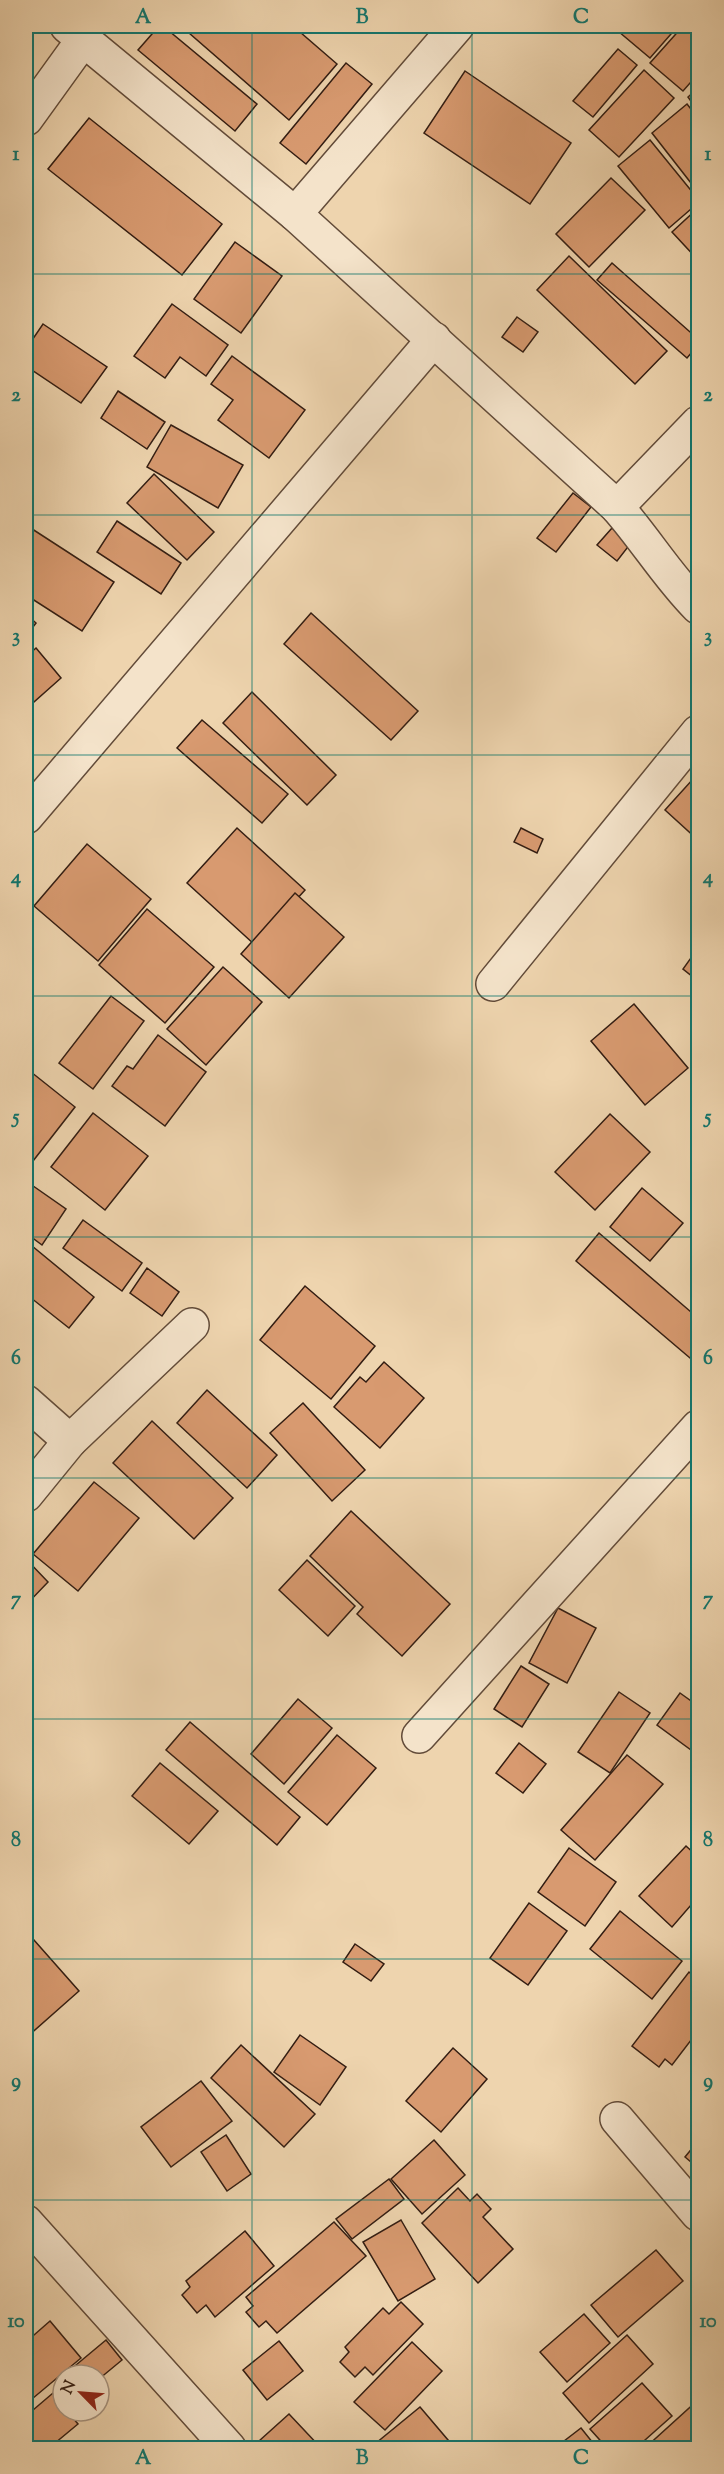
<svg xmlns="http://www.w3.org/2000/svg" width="724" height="2474" font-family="'Sorts Mill Goudy',serif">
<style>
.building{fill:#d89a70;stroke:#331d12;stroke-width:1.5}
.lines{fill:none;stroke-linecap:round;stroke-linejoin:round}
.street-casing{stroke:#624b39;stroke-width:36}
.street{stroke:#f4e3ca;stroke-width:33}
.grid{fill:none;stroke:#0f766e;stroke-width:1.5;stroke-opacity:0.55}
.neatline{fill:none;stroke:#0f766e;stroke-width:2}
.grid-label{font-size:20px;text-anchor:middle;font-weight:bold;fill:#0f766e}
</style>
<rect width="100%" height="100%" fill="#eed4ae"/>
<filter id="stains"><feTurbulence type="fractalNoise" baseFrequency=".00333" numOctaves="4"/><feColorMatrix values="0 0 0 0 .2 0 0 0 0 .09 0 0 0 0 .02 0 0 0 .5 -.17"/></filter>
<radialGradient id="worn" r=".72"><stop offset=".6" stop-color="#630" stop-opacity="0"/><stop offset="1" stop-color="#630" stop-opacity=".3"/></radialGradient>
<g class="building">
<polygon points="159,26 163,26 257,104 235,131 138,50"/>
<polygon points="181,26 293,26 337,64 289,120"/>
<polygon points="612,26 678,26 650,58"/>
<polygon points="683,26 698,26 698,74 683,91 650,63"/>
<polygon points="618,49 637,65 593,117 573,101"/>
<polygon points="346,63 372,84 306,164 280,143"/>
<polygon points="644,70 674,98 619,157 589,130"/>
<polygon points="465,71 571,143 530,204 424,133"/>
<polygon points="698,88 698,111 688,97"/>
<polygon points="687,104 698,118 698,192 652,133"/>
<polygon points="89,118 222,224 182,275 48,169"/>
<polygon points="650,140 698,199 698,203 669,228 618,166"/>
<polygon points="611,178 645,210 589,267 556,234"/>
<polygon points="698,208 698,260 672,232"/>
<polygon points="235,242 282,276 241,333 194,299"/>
<polygon points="569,256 667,351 635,384 537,290"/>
<polygon points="612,263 698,339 698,345 687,358 597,280"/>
<polygon points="172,304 228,345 206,376 180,357 165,378 134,356"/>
<polygon points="517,317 538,332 523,352 502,337"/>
<polygon points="43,324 107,367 81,403 26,366 26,349"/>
<polygon points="232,356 305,410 269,458 218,420 233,400 211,384"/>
<polygon points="118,391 165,422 147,449 101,418"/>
<polygon points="171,425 243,465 218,508 147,467"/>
<polygon points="154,474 214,532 187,560 127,503"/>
<polygon points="573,493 591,507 556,552 537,538"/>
<polygon points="117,521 181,563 161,594 97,552"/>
<polygon points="26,525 114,582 82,631 26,595"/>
<polygon points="612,528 631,543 617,561 597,545"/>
<polygon points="311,613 418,711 391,740 284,644"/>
<polygon points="26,614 36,623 26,636"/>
<polygon points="36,648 61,678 26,709 26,657"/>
<polygon points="252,692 336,775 307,805 223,723"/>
<polygon points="202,720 288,794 262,823 177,748"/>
<polygon points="693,779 698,784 698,840 665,810"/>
<polygon points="237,828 305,890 255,945 187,883"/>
<polygon points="521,828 543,839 537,853 514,842"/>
<polygon points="87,844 151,899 98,961 34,906"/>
<polygon points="295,893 344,937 289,998 241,954"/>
<polygon points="147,909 214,967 165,1023 99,965"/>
<polygon points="698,948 698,981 683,969"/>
<polygon points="223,967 262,1002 206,1065 167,1029"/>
<polygon points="111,996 144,1021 93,1089 59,1063"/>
<polygon points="634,1004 688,1068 645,1105 591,1041"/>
<polygon points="158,1035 206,1072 165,1126 112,1086 127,1066 133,1069"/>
<polygon points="26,1068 75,1107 26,1170"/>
<polygon points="93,1113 148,1156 105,1210 51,1167"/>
<polygon points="610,1114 650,1152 595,1210 555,1172"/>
<polygon points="26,1181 66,1209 42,1245 26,1233"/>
<polygon points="642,1188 683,1223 650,1261 610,1227"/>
<polygon points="83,1220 142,1263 122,1291 63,1248"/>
<polygon points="599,1233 698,1318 698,1348 690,1358 576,1261"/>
<polygon points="26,1241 94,1297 69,1328 26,1294"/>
<polygon points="147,1268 179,1292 162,1316 130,1293"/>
<polygon points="305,1286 375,1346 331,1399 260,1340"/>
<polygon points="384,1362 424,1398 380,1448 334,1407 360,1377 366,1382"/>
<polygon points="207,1390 277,1455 247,1488 177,1423"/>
<polygon points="303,1403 365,1470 332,1501 270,1433"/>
<polygon points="152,1421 233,1498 194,1539 113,1463"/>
<polygon points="94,1482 139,1518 78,1591 33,1554"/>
<polygon points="351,1511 450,1604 402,1656 357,1614 363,1607 310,1556"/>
<polygon points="26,1559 48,1582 26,1605"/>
<polygon points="307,1560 355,1606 328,1636 279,1590"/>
<polygon points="558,1608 596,1628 567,1683 529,1663"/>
<polygon points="521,1666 549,1684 522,1727 494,1709"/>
<polygon points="619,1692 650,1713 610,1773 578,1752"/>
<polygon points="680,1693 698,1706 698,1740 691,1750 657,1725"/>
<polygon points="298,1699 332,1728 284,1784 251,1754"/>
<polygon points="190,1722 300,1817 277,1845 166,1750"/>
<polygon points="337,1735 376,1768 327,1825 288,1792"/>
<polygon points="519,1743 546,1764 523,1793 496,1773"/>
<polygon points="627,1755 663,1784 595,1860 561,1830"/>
<polygon points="160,1763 218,1811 189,1844 132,1796"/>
<polygon points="686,1846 698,1857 698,1897 672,1927 639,1896"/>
<polygon points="569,1848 616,1882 585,1926 538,1892"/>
<polygon points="529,1903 567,1931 528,1985 490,1958"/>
<polygon points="620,1911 682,1961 652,1999 590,1949"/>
<polygon points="26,1931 79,1991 27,2037 26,2035"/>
<polygon points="355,1944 384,1964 371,1981 343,1962"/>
<polygon points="689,1972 698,1980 698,2031 672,2065 665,2059 659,2067 632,2046"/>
<polygon points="300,2035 346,2067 320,2105 274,2072"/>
<polygon points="241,2045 315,2114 284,2147 211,2078"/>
<polygon points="453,2048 487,2079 441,2132 406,2101"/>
<polygon points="201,2081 232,2121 171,2167 141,2127"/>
<polygon points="226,2135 251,2174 227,2191 201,2152"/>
<polygon points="434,2140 465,2175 422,2214 391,2179"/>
<polygon points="698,2141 698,2168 685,2157"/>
<polygon points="389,2179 404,2199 352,2239 336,2219"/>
<polygon points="458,2188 470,2201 477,2194 491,2209 483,2217 513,2249 478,2283 422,2223"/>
<polygon points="401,2220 435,2279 398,2301 363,2242"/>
<polygon points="334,2222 366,2256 277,2333 266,2321 259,2327 246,2312 253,2306 246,2297"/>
<polygon points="245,2231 274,2266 215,2317 206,2305 197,2313 182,2295 190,2287 186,2281"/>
<polygon points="656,2250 683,2281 618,2337 591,2305"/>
<polygon points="401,2302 423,2324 373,2375 365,2367 355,2377 340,2362 349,2352 345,2347 383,2308 389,2314"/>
<polygon points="584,2314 610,2343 567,2382 540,2352"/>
<polygon points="50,2321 81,2358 26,2404 26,2342"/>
<polygon points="627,2335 653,2364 589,2423 563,2393"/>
<polygon points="106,2340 122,2360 99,2379 99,2375 74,2375 70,2370"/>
<polygon points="279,2341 303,2371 267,2400 243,2370"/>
<polygon points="412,2342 442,2371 385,2430 354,2402"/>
<polygon points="642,2383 672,2416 636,2448 607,2448 590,2429"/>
<polygon points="53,2393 63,2406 63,2411 67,2411 78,2424 49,2448 26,2448 26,2416"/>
<polygon points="698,2400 698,2448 645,2448"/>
<polygon points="420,2407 448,2440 438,2448 370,2448"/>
<polygon points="289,2414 321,2448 266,2448 259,2441"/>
<polygon points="581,2428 597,2448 555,2448"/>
</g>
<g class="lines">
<g class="street-casing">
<g id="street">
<path d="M67 26 295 214 617 507C646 540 668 577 698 607"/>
<polyline points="26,119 83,40"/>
<polyline points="295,214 457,26"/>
<polyline points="617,507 698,423"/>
<polyline points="26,817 434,339"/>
<polyline points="493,984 698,732"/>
<polyline points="26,1402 70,1441"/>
<polyline points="26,1495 70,1441 192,1325"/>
<polyline points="419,1736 698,1427"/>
<polyline points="617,2119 698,2214"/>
<polyline points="26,2222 229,2448"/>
</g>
</g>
<use href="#street" class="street"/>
</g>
<path class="grid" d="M252 26V2448M472 26V2448M26 274H698M26 515H698M26 755H698M26 996H698M26 1237H698M26 1478H698M26 1719H698M26 1959H698M26 2200H698"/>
<rect width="724" height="2474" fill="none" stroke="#eed4ae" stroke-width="66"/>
<g transform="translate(81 2393) rotate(295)"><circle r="28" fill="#f4e3ca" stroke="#a79480" stroke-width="1.5"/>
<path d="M0-4.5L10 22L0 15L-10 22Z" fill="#8f2418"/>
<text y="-9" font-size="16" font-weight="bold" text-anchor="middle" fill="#331d12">N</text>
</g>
<rect x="33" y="33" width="658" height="2408" class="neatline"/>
<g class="grid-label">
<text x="143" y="23">A</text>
<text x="362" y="23">B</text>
<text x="581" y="23">C</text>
<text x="16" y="160">1</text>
<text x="708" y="160">1</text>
<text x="16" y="401">2</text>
<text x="708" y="401">2</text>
<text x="16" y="642">3</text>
<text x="708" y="642">3</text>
<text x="16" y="883">4</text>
<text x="708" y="883">4</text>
<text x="16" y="1123">5</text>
<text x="708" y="1123">5</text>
<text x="16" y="1364">6</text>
<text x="708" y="1364">6</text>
<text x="16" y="1605">7</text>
<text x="708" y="1605">7</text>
<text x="16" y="1846">8</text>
<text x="708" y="1846">8</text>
<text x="16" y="2087">9</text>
<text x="708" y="2087">9</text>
<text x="16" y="2327">10</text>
<text x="708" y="2327">10</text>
<text x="143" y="2464">A</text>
<text x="362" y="2464">B</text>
<text x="581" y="2464">C</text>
</g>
<rect width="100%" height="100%" filter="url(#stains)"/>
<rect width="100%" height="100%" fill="url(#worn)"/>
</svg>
